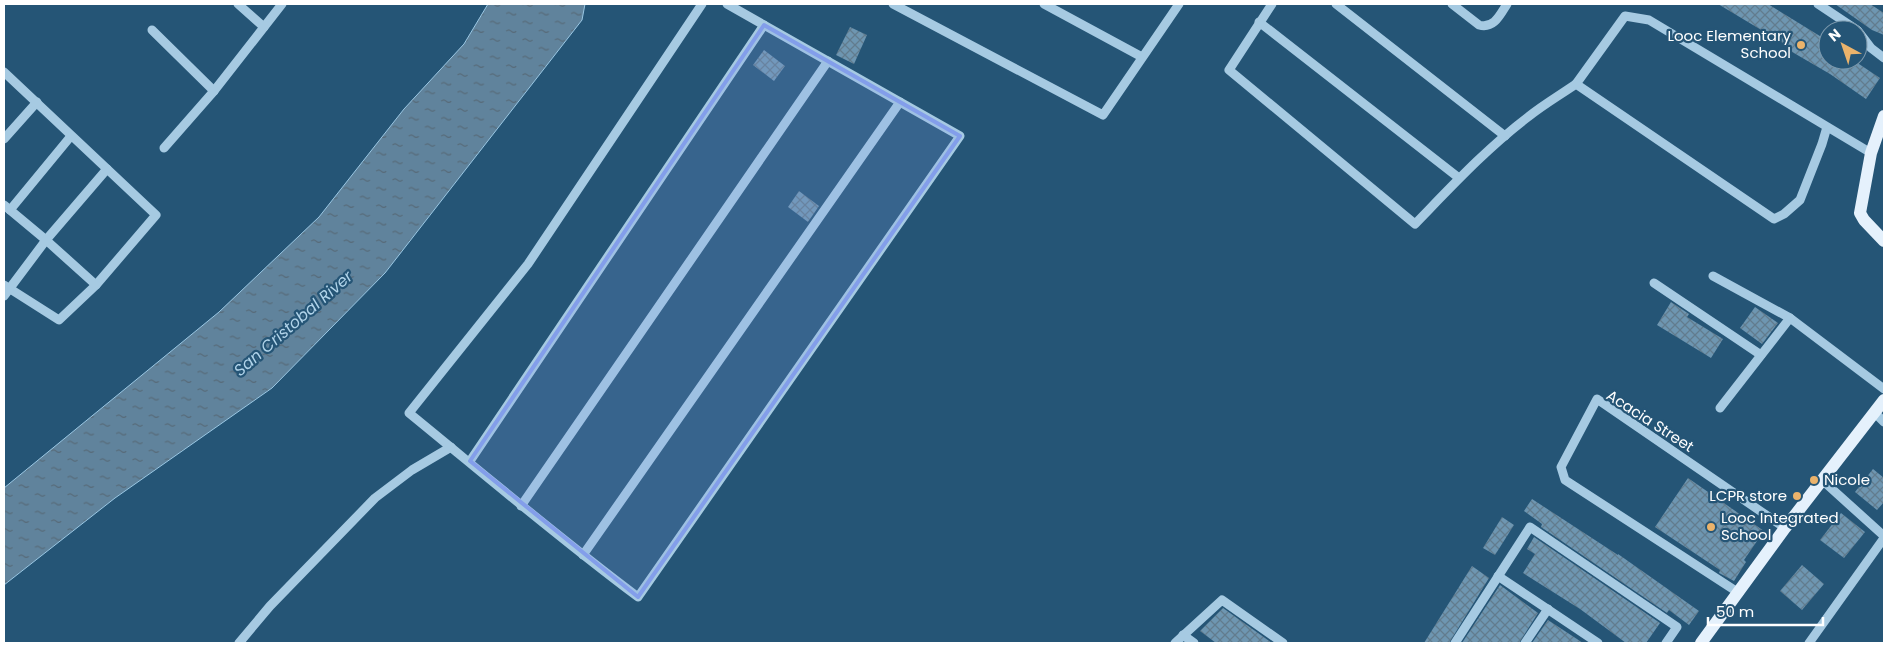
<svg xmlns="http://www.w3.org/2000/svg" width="1888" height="647" font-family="Poppins,sans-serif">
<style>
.water{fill:url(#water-ripples);stroke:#9ac7e3}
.building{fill:url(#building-cross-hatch)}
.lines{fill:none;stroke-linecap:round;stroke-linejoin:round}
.minor{stroke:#a6cae2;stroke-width:9}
.major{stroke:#e5f1fc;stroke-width:12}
.marked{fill:#839eea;fill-opacity:0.2;stroke:#839eea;stroke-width:4;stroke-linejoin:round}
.poi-dot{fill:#ebb36b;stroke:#255576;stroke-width:2}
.labels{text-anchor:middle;stroke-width:4.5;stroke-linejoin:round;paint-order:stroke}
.poi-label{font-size:15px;fill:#fff;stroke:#255576;text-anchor:end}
.street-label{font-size:15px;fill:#fff;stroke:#255576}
.water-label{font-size:16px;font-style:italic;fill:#b1d4ea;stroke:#255576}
</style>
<defs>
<pattern id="water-ripples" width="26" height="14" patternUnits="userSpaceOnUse" patternTransform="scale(1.25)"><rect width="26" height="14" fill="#60839c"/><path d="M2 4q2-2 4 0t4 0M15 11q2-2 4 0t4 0" fill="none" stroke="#576a78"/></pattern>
<pattern id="building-cross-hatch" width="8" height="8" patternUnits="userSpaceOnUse" patternTransform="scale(1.25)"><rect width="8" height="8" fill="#6e96b1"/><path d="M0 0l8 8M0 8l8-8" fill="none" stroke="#627c8e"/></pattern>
</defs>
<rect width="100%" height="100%" fill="#255576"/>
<polygon class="water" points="488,4 585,4 582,20 385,273 272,388 115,498 4,585 4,488 219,312 319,217 404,109 464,44"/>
<g class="building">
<polygon points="1718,4 1768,4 1828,41 1828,60 1853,60 1880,78 1866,99 1830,74 1787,49 1788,46"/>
<polygon points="1835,4 1870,4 1884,13 1884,35 1872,30"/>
<polygon points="850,27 867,35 854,64 836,55"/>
<polygon points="764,50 785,66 774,81 753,65"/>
<polygon points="799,191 819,206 808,222 788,207"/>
<polygon points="1671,302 1689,314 1687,317 1723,339 1711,358 1657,325"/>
<polygon points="1755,307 1778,323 1762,344 1740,328"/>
<polygon points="1873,469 1884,478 1884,502 1877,510 1855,492"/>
<polygon points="1688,478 1764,531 1744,560 1746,562 1734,581 1719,573 1720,570 1655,527"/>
<polygon points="1532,499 1618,555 1618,554 1699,611 1689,625 1669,610 1667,613 1541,527 1542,524 1524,511"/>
<polygon points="1841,513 1865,532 1844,558 1820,540"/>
<polygon points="1502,517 1514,525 1495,555 1483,548"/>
<polygon points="1534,537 1660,623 1646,643 1626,643 1580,609 1523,573 1535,554 1527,549"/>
<polygon points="1802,565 1824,584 1802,610 1780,591"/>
<polygon points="1472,566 1489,578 1449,643 1424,643"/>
<polygon points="1500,585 1538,613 1519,643 1462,643"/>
<polygon points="1223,608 1272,643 1216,643 1200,631"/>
<polygon points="1548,620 1583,643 1532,643"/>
</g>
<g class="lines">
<g class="minor">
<polyline points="238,4 264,27"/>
<path d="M702 4 528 264 409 413C485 475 559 538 638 597L960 136 727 4"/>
<polyline points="893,4 1103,115 1179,4"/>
<polyline points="1044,4 1142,57"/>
<path d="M1272 4 1229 70 1415 224C1451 187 1487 148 1528 117 1543 105 1560 95 1576 84"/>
<polyline points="1336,4 1505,136"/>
<path d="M1452 4 1479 25C1494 29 1500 15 1507 4"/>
<polyline points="1818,4 1857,30"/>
<polyline points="1259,22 1459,178"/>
<polyline points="152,30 214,91"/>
<polyline points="1858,31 1871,48 1884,58"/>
<polyline points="4,72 156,215 96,285 59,320 4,285"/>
<polyline points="1827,127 1822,144 1800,200 1784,214 1774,219 1576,84 1625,16 1649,20 1871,153"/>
<polyline points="4,139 37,102"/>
<polyline points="164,148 214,91 282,4"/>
<polyline points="4,205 46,240 96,285"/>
<polyline points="10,210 71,136"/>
<polyline points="1713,276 1790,318 1884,389"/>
<polyline points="1654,283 1761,355"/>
<polyline points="4,296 46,240 107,169"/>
<polyline points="1720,408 1790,318"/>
<polyline points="1875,413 1884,422"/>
<polyline points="470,461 764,25"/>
<polyline points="1822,480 1884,536"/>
<polyline points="521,506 828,61"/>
<polyline points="583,555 900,102"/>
<polyline points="1498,576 1598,643"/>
<polyline points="1739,593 1565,480 1561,467 1597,399 1785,528"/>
<polyline points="1183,635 1194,643"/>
<polyline points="239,643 270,606 375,498 412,470 451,447"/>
<polyline points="1175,643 1222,600 1283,643"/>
<polyline points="1455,643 1530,527 1677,627 1666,643"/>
<polyline points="1525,643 1548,609"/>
<polyline points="1809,643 1884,538"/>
</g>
<g class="major">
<polyline points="1884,116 1871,153 1860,213 1864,220 1884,241"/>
<polyline points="1701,643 1785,528 1884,400"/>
</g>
</g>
<path class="marked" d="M764 25 960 136 638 597 470 461Z"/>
<g class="poi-dot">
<circle cx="1801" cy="45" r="5"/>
<circle cx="1814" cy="480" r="5"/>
<circle cx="1797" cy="496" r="5"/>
<circle cx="1711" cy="527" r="5"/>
</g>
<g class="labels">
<g class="poi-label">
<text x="1791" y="41">Looc Elementary<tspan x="1791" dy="17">School</tspan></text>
<text x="1824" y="485" text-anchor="start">Nicole</text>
<text x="1787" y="501">LCPR store</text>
<text x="1721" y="523" text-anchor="start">Looc Integrated<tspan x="1721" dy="17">School</tspan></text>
</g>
<g class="street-label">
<text transform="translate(1650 421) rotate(33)" y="5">Acacia Street</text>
</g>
<g class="water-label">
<text transform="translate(293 323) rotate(-41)" y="6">San Cristobal River</text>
</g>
</g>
<rect width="1888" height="647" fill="none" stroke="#ffffff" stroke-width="10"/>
<g transform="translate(1843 45) rotate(320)"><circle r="24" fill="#255576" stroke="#7c99ad"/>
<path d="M0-4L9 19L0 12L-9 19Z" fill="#ebb36b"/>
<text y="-8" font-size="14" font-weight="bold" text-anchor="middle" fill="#ffffff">N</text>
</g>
<path d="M1708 617v8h115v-8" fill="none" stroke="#ffffff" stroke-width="2.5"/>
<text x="1716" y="617" font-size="15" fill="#ffffff" stroke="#255576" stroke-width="4" paint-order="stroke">50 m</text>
</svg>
